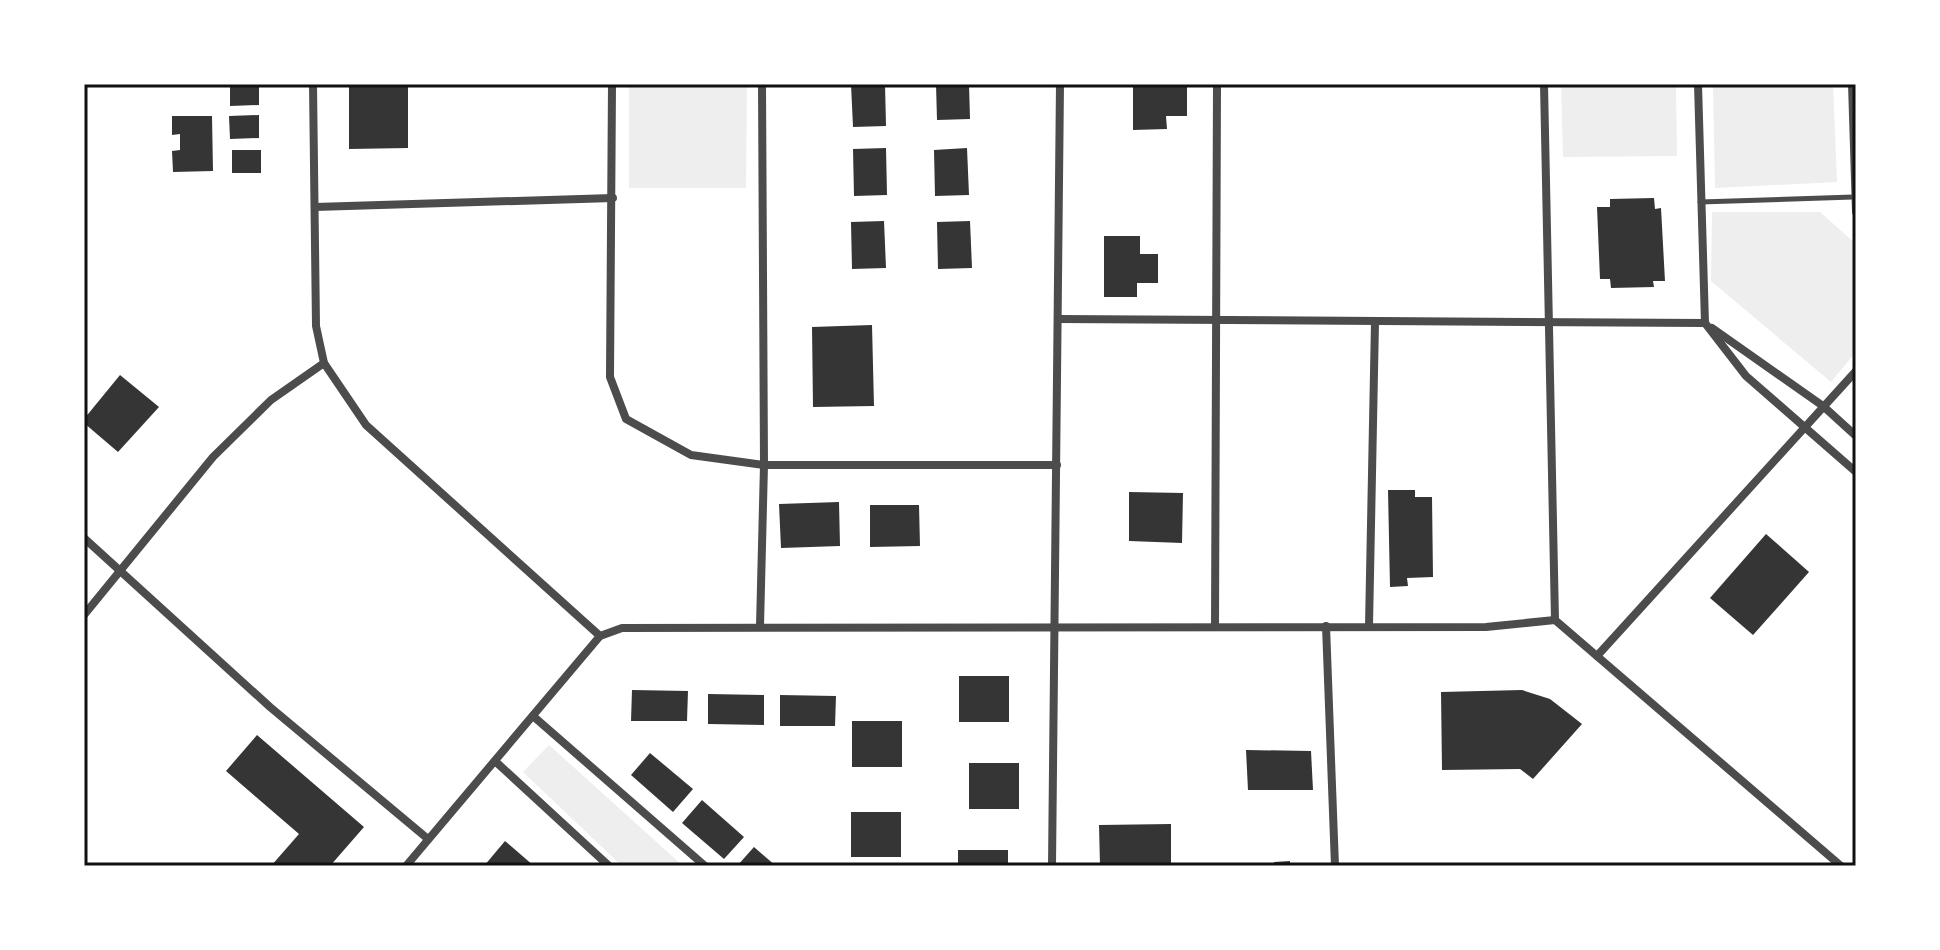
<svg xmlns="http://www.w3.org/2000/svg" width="1940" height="950" font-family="'Roboto Condensed',sans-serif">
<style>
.green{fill:#eee}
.building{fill:#353535}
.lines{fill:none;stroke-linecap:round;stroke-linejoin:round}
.service{stroke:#4c4c4c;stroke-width:5}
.minor{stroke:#4c4c4c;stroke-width:8}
.neatline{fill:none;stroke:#111;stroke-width:3}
</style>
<rect width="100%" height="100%" fill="#fff"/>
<g class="green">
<polygon points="629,84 747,84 746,188 629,188"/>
<polygon points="1561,84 1676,84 1677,156 1563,157"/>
<polygon points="1713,84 1833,84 1837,182 1715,188"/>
<polygon points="1712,212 1820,212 1856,244 1856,352 1831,382 1711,281"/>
<polygon points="549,745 683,866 622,866 523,772"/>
</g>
<g class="building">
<polygon points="230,84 259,84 259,105 230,106"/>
<polygon points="349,84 408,84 408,148 349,149"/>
<polygon points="851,84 885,84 886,126 853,127"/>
<polygon points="936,84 969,84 970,119 937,120"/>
<polygon points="1133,84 1187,87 1187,116 1166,116 1167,129 1133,130"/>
<polygon points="259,115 259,138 230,139 229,116"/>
<polygon points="172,116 212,116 213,171 173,172 172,151 180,150 180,134 172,135"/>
<polygon points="886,148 887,195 854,196 853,149"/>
<polygon points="967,148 969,195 935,196 934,150"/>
<rect x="232" y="150" width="29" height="23"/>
<polygon points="1654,198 1655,209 1661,208 1665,281 1653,281 1654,287 1611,288 1610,279 1600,279 1597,207 1610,207 1610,199"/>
<polygon points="884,221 886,268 852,269 851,222"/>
<polygon points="970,221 972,268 938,269 937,222"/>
<polygon points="1104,236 1140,236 1140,254 1158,254 1158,283 1137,283 1137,297 1104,297"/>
<polygon points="872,325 874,406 813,407 812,327"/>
<polygon points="120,375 159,407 118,452 84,423 84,419"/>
<polygon points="1388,490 1415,490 1415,497 1432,497 1433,577 1407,578 1408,586 1390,587"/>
<polygon points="1129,492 1183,493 1182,543 1129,541"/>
<polygon points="839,502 840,546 781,548 779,504"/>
<polygon points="870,505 919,505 920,546 870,547"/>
<polygon points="1766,534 1809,572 1753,635 1710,598"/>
<rect x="959" y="676" width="50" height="46"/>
<polygon points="632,690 688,691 687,721 631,721"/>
<polygon points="1522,690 1550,699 1582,724 1533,779 1520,769 1442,770 1441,692"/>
<polygon points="708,694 764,695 764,725 708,724"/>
<polygon points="780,695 836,696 835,726 780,726"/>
<rect x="852" y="721" width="50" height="46"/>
<polygon points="257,735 364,827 330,866 271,866 299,834 226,771"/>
<polygon points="1246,750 1311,751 1313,790 1248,790"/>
<polygon points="650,753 693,789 673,812 631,775"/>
<rect x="969" y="763" width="50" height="46"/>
<polygon points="702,800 744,837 724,859 682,823"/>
<rect x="851" y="812" width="50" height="45"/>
<polygon points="1171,824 1171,866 1100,866 1099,825"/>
<polygon points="505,841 534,866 484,866"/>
<polygon points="754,847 776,866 737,866"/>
<rect x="958" y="850" width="50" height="16"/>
<polygon points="1290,861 1290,866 1274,866 1274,862"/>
</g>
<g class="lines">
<polyline class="service" points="1700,202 1853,197"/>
<g class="minor">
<polyline points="313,84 316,326 324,363 366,425 600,636"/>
<polyline points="612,84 610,377 626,419 691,455 764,465 1057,465"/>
<polyline points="1544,84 1555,620"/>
<polyline points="1698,84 1705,323 1746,376 1856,472"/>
<polyline points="1852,84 1856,212"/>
<polyline points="315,207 613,198"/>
<polyline points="1058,319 1705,323"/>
<polyline points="1712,328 1823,406 1856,436"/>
<polyline points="84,538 270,707 428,839"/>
<polyline points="84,615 213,457 271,400 324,363"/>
<polyline points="760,626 764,465 762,84"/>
<polyline points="1215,626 1217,84"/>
<polyline points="1326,626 1335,866"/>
<polyline points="1369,626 1375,322"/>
<polyline points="1597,656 1856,371"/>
<polyline points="533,716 705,866"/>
<polyline points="495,761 609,866"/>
<polyline points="406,866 600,636 622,628 1486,627 1555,620 1841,866"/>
<polyline points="1052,866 1060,84"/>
</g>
</g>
<rect width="1940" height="950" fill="none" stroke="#ffffff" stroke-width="172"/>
<rect x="86" y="86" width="1768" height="778" class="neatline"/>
</svg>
